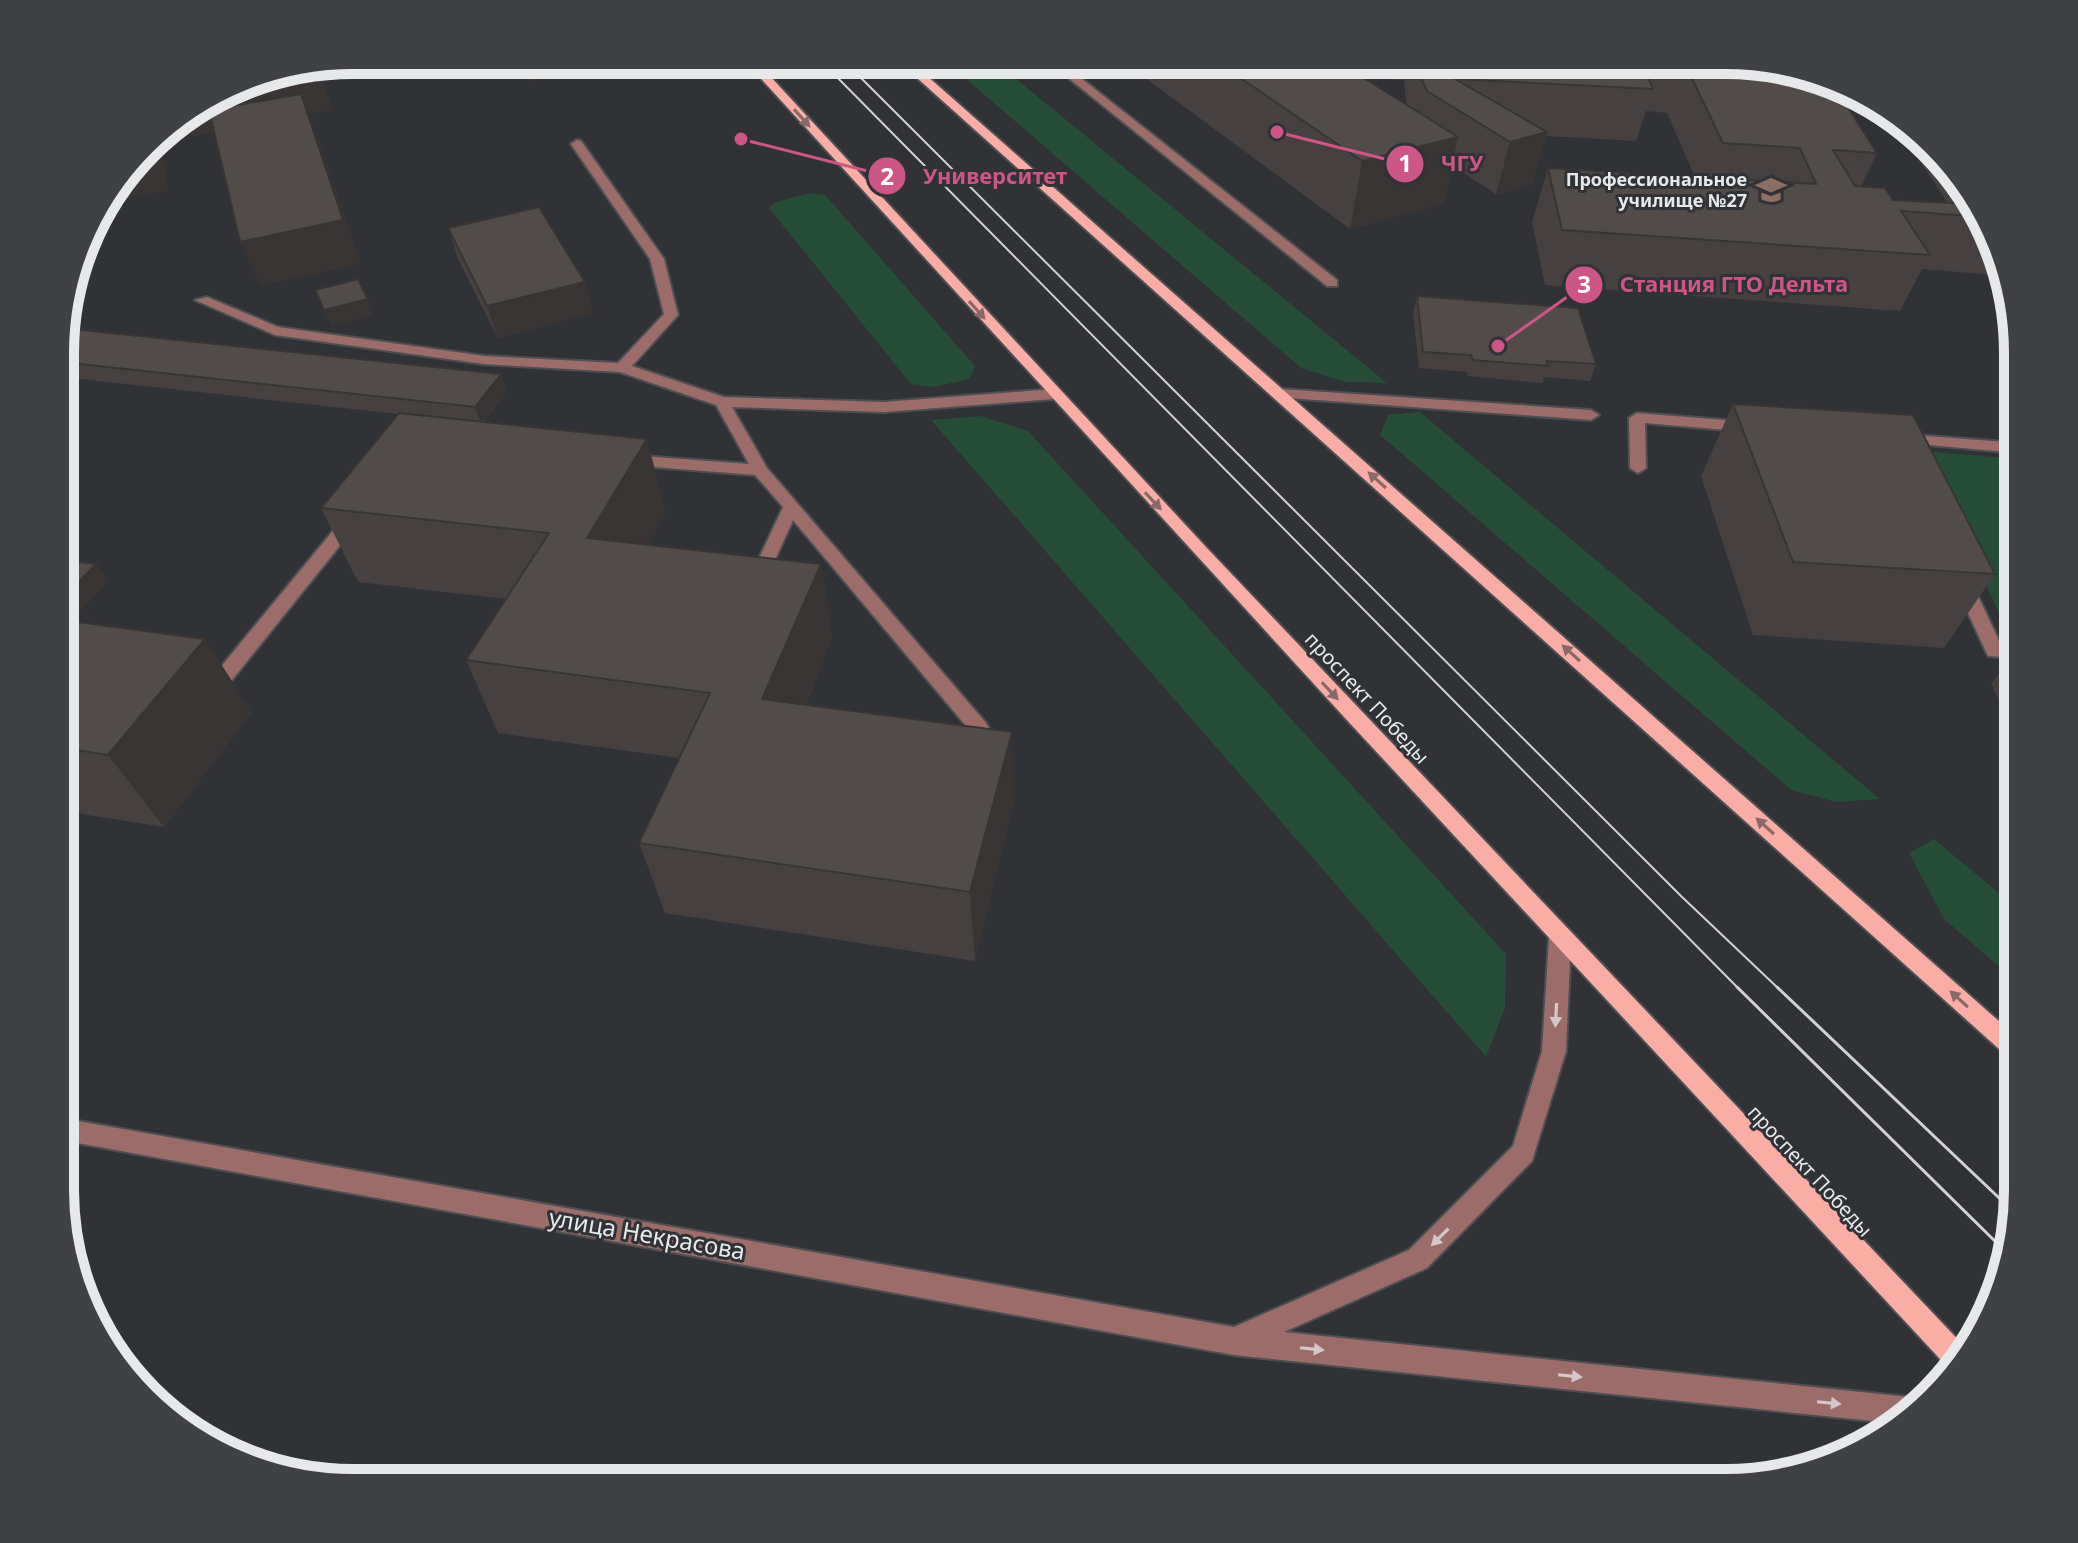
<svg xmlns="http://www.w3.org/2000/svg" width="2078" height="1543" font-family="'Noto Sans',sans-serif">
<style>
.green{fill:#254d37}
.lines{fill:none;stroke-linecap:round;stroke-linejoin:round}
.minor-casing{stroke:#4d4f53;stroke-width:4}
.major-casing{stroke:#4d4f53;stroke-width:4}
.minor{fill:#9c6d68;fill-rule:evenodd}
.major{fill:#f9ada5;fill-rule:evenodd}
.tram-far1{stroke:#d0d1d3;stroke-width:2}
.tram{stroke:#d0d1d3;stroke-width:3}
.wall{fill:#464140;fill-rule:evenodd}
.shaded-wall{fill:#393534}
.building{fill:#514c4a;stroke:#393534;stroke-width:2}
.oneway{fill:#8a6968}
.oneway2{fill:#d4c9ca}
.labels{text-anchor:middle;stroke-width:6;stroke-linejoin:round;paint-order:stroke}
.far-poi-label{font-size:18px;font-weight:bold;fill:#e7e8ea;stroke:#303236;text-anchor:end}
.street-label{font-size:20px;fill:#e7e8ea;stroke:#303236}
.near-street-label{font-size:24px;fill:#e7e8ea;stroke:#303236}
.rim{fill:none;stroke:#e7e8ea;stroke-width:10}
.leader{fill:none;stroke:#cd5686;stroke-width:3}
.callout-dot{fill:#cd5686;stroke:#303236;stroke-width:3}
.mark-label{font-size:24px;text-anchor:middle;font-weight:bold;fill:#fff}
.callout-label{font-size:22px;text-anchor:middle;font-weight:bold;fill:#cd5686;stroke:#303236;stroke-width:6;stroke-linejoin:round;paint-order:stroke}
</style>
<rect width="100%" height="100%" fill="#303236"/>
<g class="green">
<polygon points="944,60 993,60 1387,383 1345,382 1301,368"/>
<polygon points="810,193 825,195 975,366 970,379 933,387 911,384 769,208 776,202"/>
<polygon points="1420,412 1880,799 1836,802 1791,790 1380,435 1388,415"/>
<polygon points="981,416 1028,431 1506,954 1505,1008 1486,1057 931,420"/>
<polygon points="1924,451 2018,459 2018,638 2010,637"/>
<polygon points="1934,839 2018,909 2018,983 1944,919 1909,853"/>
</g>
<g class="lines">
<g class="minor-casing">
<g id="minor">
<polygon points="1046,60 1058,60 1337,280 1337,286 1327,286"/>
<polygon points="577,140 581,141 664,259 678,315 632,366 724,397 884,402 1054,389 1062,394 1054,399 884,412 732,407 767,468 986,723 989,728 986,733 972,733 793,520 764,584 752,584 749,580 783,507 755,475 628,465 620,460 628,455 749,464 716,405 620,372 484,364 275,335 195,300 207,297 278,327 484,356 618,363 664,314 650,259 571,144"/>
<polygon points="1280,389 1591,410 1599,415 1591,420 1275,397 1275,391"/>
<polygon points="1637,413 1750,422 1758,427 1750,432 1645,423 1646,468 1638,473 1630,468 1629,418"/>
<polygon points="1902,434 2018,443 2018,453 1896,442 1894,439"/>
<polygon points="352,514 360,519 358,523 232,680 225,682 195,677 193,672 195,667 220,668 346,515"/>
<polygon points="1963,577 1972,583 2001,645 2018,646 2018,658 1988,656 1954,583"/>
<polygon points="1560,929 1568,931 1571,938 1566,1051 1532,1161 1427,1268 1284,1332 1909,1397 1919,1401 1893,1423 1234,1355 61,1140 61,1118 1234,1327 1409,1250 1513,1146 1542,1051 1549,938 1552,931"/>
</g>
</g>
<g class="major-casing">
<g id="major">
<polygon points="744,60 755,60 1206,547 1967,1349 1952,1372 1345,718"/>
<polygon points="897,60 909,60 2017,1037 2017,1061 2009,1058"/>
</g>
</g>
<use href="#minor" class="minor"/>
<use href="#major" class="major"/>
<g class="tram-far1">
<polyline points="820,60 1739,989"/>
<polyline points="843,60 1681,896 1779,989"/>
</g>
<g class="tram">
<polyline points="1737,987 2007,1253"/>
<polyline points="1777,987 2016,1214"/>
</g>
</g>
<g class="wall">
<polygon points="514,60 596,60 597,67 528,81"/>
<path d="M1121 60H1408V64L1409 60 1744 61 1877 153 1861 187 1893 200 1948 203 1893 121 1895 118 1918 132 1988 224 2002 284 1996 275 1922 269 1900 311 1545 285 1532 222 1548 168 1695 177 1667 113 1646 111 1636 141 1546 136 1532 185 1496 194 1452 166 1443 204 1350 229ZM1363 78 1405 80 1404 84 1407 105Z"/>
<polygon points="448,228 585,282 593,313 498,338 458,259"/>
<polygon points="1417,296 1596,364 1590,381 1544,377 1543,383 1468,376 1467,372 1419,368 1413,313"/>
<polygon points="63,328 507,391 483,422 666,512 648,545 821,564 832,637 806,705 1013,804 975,961 665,913 639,843 679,758 498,733 466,660 506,599 358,582 321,508 398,414 62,377"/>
<polygon points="1733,404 1995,574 1944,648 1753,635 1701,476"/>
<polygon points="62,560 96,564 108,581 74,617 62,615"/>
<polygon points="62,620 252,712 164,827 62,811"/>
<polygon points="2018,648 2018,738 1991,684"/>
</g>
<g class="shaded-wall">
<polygon points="556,60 596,60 597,67 528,81 524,66"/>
<polygon points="318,69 333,110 309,114 317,135 361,264 260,286 240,242 308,114 156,143 164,159 168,191 102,203 160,132 249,81"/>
<polygon points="1547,132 1532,185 1496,194 1510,142"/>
<polygon points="1458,137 1443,204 1350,229 1362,161"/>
<polygon points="585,282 593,313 498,338 487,306"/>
<polygon points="368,299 374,315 331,326 324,310"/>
<polygon points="501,374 507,391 481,423 475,407"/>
<polygon points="647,439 666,512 611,612 587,538"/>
<polygon points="62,457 80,484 62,499"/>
<polygon points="96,564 108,581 74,617 62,599"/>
<polygon points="821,564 832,637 779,772 762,699"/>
<polygon points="205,639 252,712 164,827 108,755"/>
<polygon points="1012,732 1013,804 975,961 970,892"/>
</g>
<g class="building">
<polygon points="520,60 556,60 524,66"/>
<polygon points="1214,60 1335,60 1458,137 1362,161"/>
<polygon points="1341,60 1408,60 1408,65 1342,62"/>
<polygon points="1418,60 1641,61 1653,89 1455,79 1547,132 1510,142 1427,91 1421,78"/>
<polygon points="1661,61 1744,61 1831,81 1877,153 1833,150 1855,186 1885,188 1893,200 1973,204 1983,217 1901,211 1930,255 1562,230 1548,168 1816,184 1800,148 1723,143 1684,62"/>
<polygon points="316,66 318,69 249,81 258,76"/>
<polygon points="301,94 343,220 240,242 209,110"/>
<polygon points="539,207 585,282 487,306 448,228"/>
<polygon points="358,279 368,299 324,310 315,290"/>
<polygon points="1417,296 1578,308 1596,364 1547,361 1548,366 1473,360 1471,355 1423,352"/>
<polygon points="63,328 501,374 475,407 62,362"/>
<polygon points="1733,404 1913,415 1995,574 1793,562"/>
<polygon points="399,413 647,439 587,538 821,564 762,699 1012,732 970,892 639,843 710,693 466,660 549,533 321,508"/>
<polygon points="62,560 96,564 62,599"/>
<polygon points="62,620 205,639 108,755 62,748"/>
</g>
<defs><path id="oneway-solid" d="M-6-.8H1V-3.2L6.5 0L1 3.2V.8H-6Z" transform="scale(2)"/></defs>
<g class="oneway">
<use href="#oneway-solid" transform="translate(802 118) rotate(48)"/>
<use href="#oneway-solid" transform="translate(977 310) rotate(48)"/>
<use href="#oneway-solid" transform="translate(1377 480) rotate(-138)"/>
<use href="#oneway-solid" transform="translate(1153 501) rotate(47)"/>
<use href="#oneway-solid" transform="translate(1571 653) rotate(-138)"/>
<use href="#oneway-solid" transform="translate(1330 691) rotate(47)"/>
<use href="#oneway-solid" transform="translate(1765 826) rotate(-138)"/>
<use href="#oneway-solid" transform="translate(1959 999) rotate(-138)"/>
</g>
<g class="oneway2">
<use href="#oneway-solid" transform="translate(1556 1015) rotate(93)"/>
<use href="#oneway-solid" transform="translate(1440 1237) rotate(135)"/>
<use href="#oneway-solid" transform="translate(1312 1349) rotate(6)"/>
<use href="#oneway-solid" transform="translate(1570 1376) rotate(6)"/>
<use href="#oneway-solid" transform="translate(1829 1403) rotate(6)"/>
</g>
<defs>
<g id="university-bare" transform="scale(2.4)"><path d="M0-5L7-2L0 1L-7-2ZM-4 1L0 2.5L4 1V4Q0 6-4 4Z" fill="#8d6e63" stroke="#303236" stroke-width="2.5" paint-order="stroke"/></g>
</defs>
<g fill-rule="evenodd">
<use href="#university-bare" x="1771" y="190"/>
</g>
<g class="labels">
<g class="far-poi-label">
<text x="1747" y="186">Профессиональное<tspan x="1747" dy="21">училище №27</tspan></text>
</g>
<g class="street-label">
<text transform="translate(1367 698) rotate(47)" y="7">проспект Победы</text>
<text transform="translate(1810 1171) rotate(47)" y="7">проспект Победы</text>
</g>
<g class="near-street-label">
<text transform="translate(647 1235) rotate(10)" y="8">улица Некрасова</text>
</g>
</g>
<path d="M0 0H2078V1543H0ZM353 74H1725A279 279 0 0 1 2004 353V1190A279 279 0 0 1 1725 1469H353A279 279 0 0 1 74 1190V353A279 279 0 0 1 353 74Z" fill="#3f4144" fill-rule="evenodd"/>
<path class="rim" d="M353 74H1725A279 279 0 0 1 2004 353V1190A279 279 0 0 1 1725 1469H353A279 279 0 0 1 74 1190V353A279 279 0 0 1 353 74Z"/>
<path class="leader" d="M1277 132L1405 164M741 139L887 176M1498 346L1584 285"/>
<g class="callout-dot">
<circle cx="1277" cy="132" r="8"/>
<circle cx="741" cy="139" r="8"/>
<circle cx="1498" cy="346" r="8"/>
<circle cx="1405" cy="164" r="20"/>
<circle cx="887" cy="176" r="20"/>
<circle cx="1584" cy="285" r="20"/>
</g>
<g class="mark-label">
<text x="1405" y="172">1</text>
<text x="887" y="185">2</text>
<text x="1584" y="293">3</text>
</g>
<g class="callout-label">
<text x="1462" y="171">ЧГУ</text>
<text x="995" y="184">Университет</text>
<text x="1734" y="292">Станция ГТО Дельта</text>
</g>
</svg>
